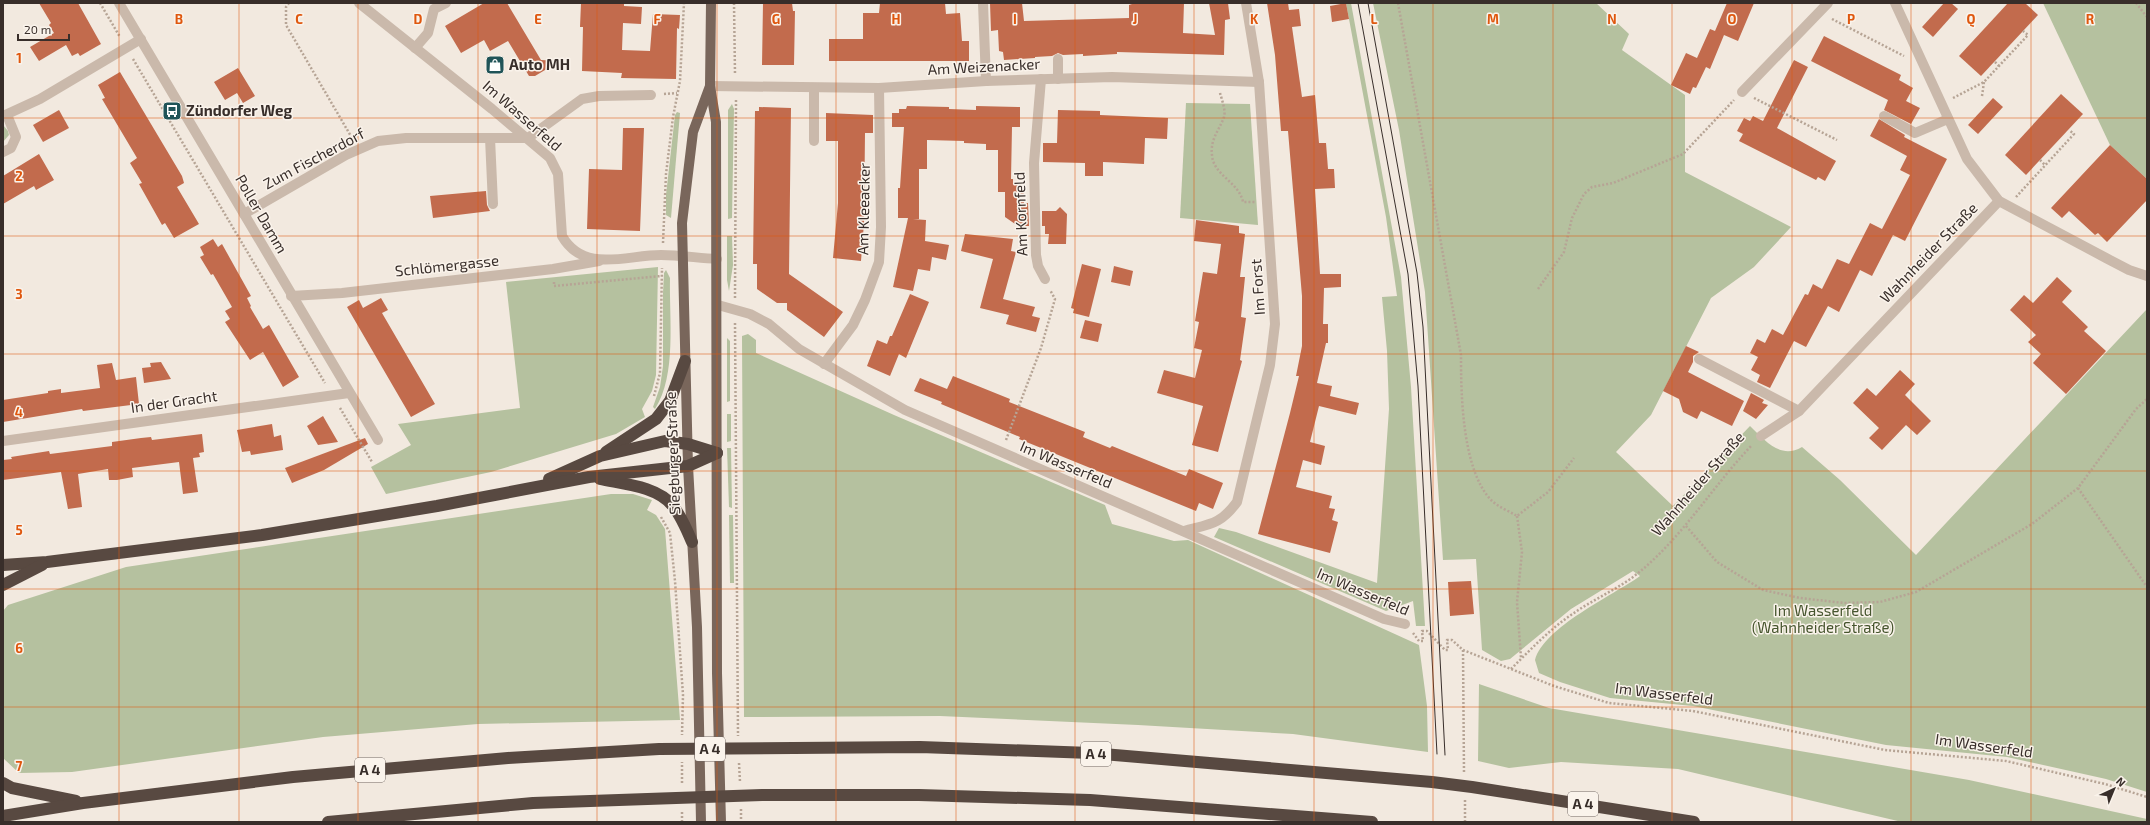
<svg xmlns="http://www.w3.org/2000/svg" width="2150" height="825" font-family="'Exo 2',sans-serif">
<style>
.green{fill:#b5c19f}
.building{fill:#c26b4d}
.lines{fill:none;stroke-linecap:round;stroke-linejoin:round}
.path{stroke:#b6a495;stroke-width:2.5;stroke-dasharray:2 2;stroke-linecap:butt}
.minor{stroke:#cab9ab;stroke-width:10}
.major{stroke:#79665b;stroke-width:10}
.highway{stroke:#584941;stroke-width:12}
.tram{stroke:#382e2a;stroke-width:1}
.grid{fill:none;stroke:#df570e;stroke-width:1;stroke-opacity:0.55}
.labels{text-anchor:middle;stroke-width:3;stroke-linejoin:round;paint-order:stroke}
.shield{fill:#faf3eb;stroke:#726964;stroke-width:1}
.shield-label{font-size:14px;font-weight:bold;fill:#382e2a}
.poi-label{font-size:15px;font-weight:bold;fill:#382e2a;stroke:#faf3eb;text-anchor:start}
.street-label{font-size:15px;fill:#382e2a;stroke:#faf3eb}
.park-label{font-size:15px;fill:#46552e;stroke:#faf3eb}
.grid-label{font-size:13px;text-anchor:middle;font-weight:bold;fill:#df570e;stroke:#faf3eb;stroke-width:3;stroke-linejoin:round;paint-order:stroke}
</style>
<rect width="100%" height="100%" fill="#f2e9df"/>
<g class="green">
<polygon points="1346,3 1351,3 1401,277 1411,387 1425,626 1416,626 1413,601 1386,611 1214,537 1219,528 1236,532 1377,583 1389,409 1387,351 1382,297 1397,296 1386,217"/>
<path d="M1373 3H1596L1629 34 1622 50 1685 95V172L1791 227 1754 267 1711 298 1651 415 1616 452 1673 506 1750 426C1765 440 1780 460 1802 447L1840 480 1916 555 2147 309V792L2106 779 2007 757 1886 745 1693 706 1610 698 1560 682 1539 673 1535 660C1544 627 1612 596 1640 576L1633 571 1571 609 1510 659 1501 661 1482 650 1476 559 1443 560 1425 292 1399 130Z"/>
<polygon points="2043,3 2147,3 2147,179 2110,145"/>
<polygon points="1186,103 1250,104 1258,225 1180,218"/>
<polygon points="732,104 734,109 732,218 728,219 728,110"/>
<polygon points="677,112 680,113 671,218 666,215 666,195 675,115"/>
<polygon points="3,125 8,131 9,135 3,142"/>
<polygon points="727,236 732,236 733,265 729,291 727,280"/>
<polygon points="658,267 656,375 652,391 642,409 645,417 616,434 491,472 386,494 371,467 411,445 398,424 520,408 506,282"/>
<path d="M666 270 670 278C669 318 677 375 655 409L653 407 660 387 663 366V293L664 273Z"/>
<polygon points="748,334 756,340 756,353 894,415 1105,505 1112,524 1174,541 1188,540 1419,645 1427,706 1428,752 1293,734 1138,725 940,716 744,717 742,336"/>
<polygon points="727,338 730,341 730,401 727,402"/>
<polygon points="727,414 731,414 731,441 727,442"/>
<polygon points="727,448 731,448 732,508 729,507"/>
<polygon points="611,494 633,494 652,500 647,510 656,515 665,529 680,720 478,724 323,737 72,772 19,773 3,758 3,611 8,605 126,567"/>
<polygon points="729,515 733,515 734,583 730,583"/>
<polygon points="1479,684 1549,708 1969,780 2147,819 2147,822 1902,822 1678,769 1561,762 1509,768 1478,761"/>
</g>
<g class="building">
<polygon points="39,3 78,3 101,44 80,56 78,53 72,56 66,45 39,61 30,47 54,33 49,25 51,23"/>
<polygon points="484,3 507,3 541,60 560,61 535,76 529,76 508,41 490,51 484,40 461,53 445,26"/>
<polygon points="581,3 624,3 624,6 642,7 641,24 623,23 622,50 650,51 653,14 680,15 679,29 677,28 676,79 621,78 622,73 582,71 583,27 580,27"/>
<polygon points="763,3 792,3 793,11 795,11 794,65 762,65"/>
<polygon points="880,3 945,3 946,14 960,13 962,41 969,41 969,61 829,61 829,39 863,39 863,13 879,13"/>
<polygon points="990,3 1022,3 1024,21 1129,18 1129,5 1135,3 1184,3 1183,33 1215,35 1209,3 1228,3 1230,19 1225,20 1224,55 1117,52 1117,54 1083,56 1083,54 1063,55 1058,53 1052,56 1035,57 1035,58 1004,60 1003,52 999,51 998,30 991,31"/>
<polygon points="1267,3 1288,3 1289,10 1299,9 1301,26 1292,27 1302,97 1315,95 1319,143 1326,143 1328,169 1334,169 1335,188 1315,189 1320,274 1341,274 1341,287 1324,288 1323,324 1328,324 1328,343 1326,343 1317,383 1332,386 1330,396 1359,403 1356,415 1319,406 1310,442 1325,446 1321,465 1303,460 1296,487 1332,496 1329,508 1335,509 1332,520 1338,522 1330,553 1258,534 1290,413 1299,376 1296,376 1302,346 1302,296 1288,131 1281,131 1275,55"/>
<polygon points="1346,3 1349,19 1332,22 1330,6"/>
<polygon points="1727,3 1754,3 1738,41 1724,35 1710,69 1706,67 1696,88 1693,87 1690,94 1671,85 1686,53 1697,58 1710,29 1715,31"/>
<polygon points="1944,3 1951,3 1958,9 1933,37 1922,27"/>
<polygon points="2008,3 2025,3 2038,15 1981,76 1959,56"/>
<polygon points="1824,36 1901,75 1899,80 1913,88 1906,101 1920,108 1911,124 1884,110 1888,100 1811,61"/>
<polygon points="1794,60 1808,67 1777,128 1836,161 1825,181 1818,177 1816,180 1739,141 1743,134 1737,131 1744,118 1750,121 1753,116 1763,121"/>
<polygon points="238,68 255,96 243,103 237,93 225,100 214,82"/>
<polygon points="120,72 182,176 184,183 177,187 199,224 174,238 165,223 162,225 139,184 142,183 130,163 137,158 102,99 105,98 98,85"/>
<polygon points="2061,94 2083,114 2026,175 2005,155"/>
<polygon points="1993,98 2003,107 1978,134 1968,125"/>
<polygon points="907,106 949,107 949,109 976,110 976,106 1020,107 1020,127 1012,127 1011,179 1013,179 1013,182 1023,182 1024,203 1028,203 1029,226 1018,226 1005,217 1005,192 998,192 998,150 986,150 986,144 964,143 964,141 927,140 927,169 919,169 919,219 913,219 926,220 925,241 949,245 946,260 932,257 930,271 918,269 913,291 893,287 908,218 898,218 898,188 900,188 904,127 892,127 892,113 899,113 899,109 906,109"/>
<polygon points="759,107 791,108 789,274 843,312 824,337 787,310 787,303 777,303 757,289 757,264 753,264 755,111 759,111"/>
<polygon points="59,110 69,128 43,142 33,125"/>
<polygon points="1058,110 1100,111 1100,115 1168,118 1167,139 1145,138 1144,164 1103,162 1103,176 1085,176 1085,163 1043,162 1043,143 1057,143"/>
<polygon points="826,113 873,115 873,133 865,133 864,223 861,261 833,258 838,203 838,141 826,141"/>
<polygon points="1879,119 1905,135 1904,137 1947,159 1905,241 1893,235 1872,276 1860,270 1839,312 1828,306 1806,347 1794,341 1770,388 1757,382 1760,375 1751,370 1758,357 1750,353 1757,339 1765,343 1772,329 1783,335 1805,294 1808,295 1813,284 1822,289 1837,259 1849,264 1870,223 1882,229 1910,175 1900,170 1907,156 1870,136"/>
<polygon points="623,128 644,128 640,231 587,229 589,169 622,170"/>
<polygon points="2110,145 2147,179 2147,200 2107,242 2098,233 2095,235 2069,211 2062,218 2051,208"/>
<polygon points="39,154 54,180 36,190 34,186 3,204 3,176"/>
<polygon points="486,191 487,205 490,211 433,218 430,196"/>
<polygon points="1060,207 1067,214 1066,244 1048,244 1049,234 1045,234 1045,226 1042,226 1042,211 1056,211"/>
<polygon points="1196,220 1239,226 1239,233 1245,234 1240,277 1245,277 1241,317 1246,318 1240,360 1242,361 1218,452 1192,445 1203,406 1157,393 1164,370 1195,378 1202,350 1194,348 1199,322 1195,321 1203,272 1217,274 1221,244 1194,241"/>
<polygon points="965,234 1013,239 1011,251 1016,252 1003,299 1035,307 1032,316 1040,318 1036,332 1006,324 1009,315 980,308 993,259 961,251"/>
<polygon points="213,239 218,247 222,244 251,296 247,298 251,306 250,307 263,329 269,325 299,377 283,387 263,352 250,360 225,322 230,319 225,311 232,307 213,274 211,275 200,257 204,255 200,247"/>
<polygon points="1082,264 1101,269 1089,317 1073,313 1074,309 1071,308"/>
<polygon points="1114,266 1133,271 1130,286 1111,282"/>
<polygon points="2057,277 2072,291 2062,302 2088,327 2084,331 2106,351 2066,394 2033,363 2041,354 2028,342 2036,335 2010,310 2024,295 2033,303"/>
<polygon points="910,294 929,302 906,358 899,354 890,376 867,366 877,340 887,344 890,336 892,336"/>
<polygon points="381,298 388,310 382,313 435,404 411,417 347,307 359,300 363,308"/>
<polygon points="1085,320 1102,324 1098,342 1080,338"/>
<polygon points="1686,346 1699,352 1693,356 1693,362 1688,372 1744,401 1732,426 1701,411 1697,419 1683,412 1679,399 1663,391"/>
<polygon points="161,362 171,379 144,383 142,368 151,367 150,363"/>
<polygon points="112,363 116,380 136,377 139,404 83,411 82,409 3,422 3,400 48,393 48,391 61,389 61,393 100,388 97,365"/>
<polygon points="1900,370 1915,384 1905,395 1931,421 1917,435 1906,425 1882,450 1869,438 1879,428 1853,403 1867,388 1876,396"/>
<polygon points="953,376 1010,399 1009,402 1085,432 1083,437 1110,448 1112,446 1186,476 1189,469 1223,483 1213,509 1199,503 1196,511 1019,439 1020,437 941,404 942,402 914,391 920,378 947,389"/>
<polygon points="1751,393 1764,400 1762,403 1768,405 1756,419 1743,411"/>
<polygon points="323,416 327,423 338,442 318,445 307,426"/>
<polygon points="272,424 274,437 281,435 283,450 251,455 250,451 242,452 237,430"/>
<polygon points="202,434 204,452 199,453 200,457 193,458 198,492 183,494 179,462 132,468 133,477 117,480 109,480 108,469 78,474 82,507 68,509 61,472 3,480 3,460 12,459 11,457 49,451 50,454 112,446 112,442 141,438 151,437 152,440"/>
<polygon points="365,438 368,444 324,470 292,483 285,468"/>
<polygon points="1471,581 1474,614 1450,616 1448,582"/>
</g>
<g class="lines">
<g class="path">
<polyline points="100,3 120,37"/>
<polyline points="289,3 286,7 286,25 352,138"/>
<polyline points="734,3 735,74"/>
<path d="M1398 3 1461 355C1461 395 1462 469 1491 500 1498 507 1509 511 1517 516L1548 492 1574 458"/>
<polyline points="2136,3 2147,17"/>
<polyline points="1832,19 1904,56"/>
<polyline points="133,59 325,383"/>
<polyline points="1995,62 1999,66"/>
<path d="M1220 93C1222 100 1226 111 1224 117 1219 131 1210 139 1212 155 1213 175 1239 182 1243 202H1255"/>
<polyline points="664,94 677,93"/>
<polyline points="1982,96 1984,82"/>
<polyline points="1754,98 1837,140"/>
<polyline points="1953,98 1984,82 2028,35 2023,31"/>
<polyline points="2040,160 2045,165"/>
<polyline points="2016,197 2074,134 2069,130"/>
<polyline points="663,243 666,174 673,117 680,81 684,3"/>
<polyline points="554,282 554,286 661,276"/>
<polyline points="1538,289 1564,252 1572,218 1584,194 1592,187 1613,183 1683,154 1734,100"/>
<polyline points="735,298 736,99"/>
<polyline points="735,323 738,736"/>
<polyline points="654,396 660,373 662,268"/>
<polyline points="340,408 372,462"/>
<polyline points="1006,440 1041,348 1055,299 1050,290"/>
<polyline points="2078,488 2147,587"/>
<polyline points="1517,516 1522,552 1517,602 1521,658"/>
<polyline points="661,517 670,533 675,581 683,695 682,735"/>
<polyline points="1686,526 1717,562 1763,590 1800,598 1844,603 1880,602 1916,592 2032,524 2078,488 2136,409 2147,399"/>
<polyline points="1413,633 1419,641 1423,641 1422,631 1427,631 1445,650 1448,650 1447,640 1452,640 1463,650 1554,686 1609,703 1693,711 1885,750 2006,761 2105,784 2147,797"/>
<polyline points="1463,650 1464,773"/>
<path d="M1511 669C1531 649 1551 628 1574 613 1594 599 1618 589 1637 574 1682 538 1712 487 1752 445"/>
<polyline points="739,763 740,782"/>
<polyline points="682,783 682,762"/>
<polyline points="1465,800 1465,822"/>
<polyline points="741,809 741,822"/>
<polyline points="682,822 682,812"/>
</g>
<g class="minor">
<polyline points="119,3 378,440"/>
<path d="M359 3 492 109 550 158 558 174 562 236C584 274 626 255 661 255 679 255 698 258 717 259"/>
<polyline points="983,3 986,81"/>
<polyline points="1895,3 1967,159 1999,201 2106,258 2129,270 2147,276"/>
<polyline points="415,48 428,33 434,9 446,3"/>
<polyline points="1058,59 1058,79"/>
<polyline points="1041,79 1034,163 1036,255 1038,266 1045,279"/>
<polyline points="710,86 879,88 986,81 1112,77 1259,82"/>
<polyline points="1742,92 1828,3"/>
<polyline points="3,116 40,99 141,39"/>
<polyline points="1884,116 1915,133 1948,119"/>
<polyline points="490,138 493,204"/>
<polyline points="814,141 814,88"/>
<polyline points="3,152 11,148 16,137 7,115"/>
<polyline points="244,214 346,155 378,141 406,138 528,138 582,99 599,96 651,95"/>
<polyline points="291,296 342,293 553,269 599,261"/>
<polyline points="718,305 750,314 769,324 799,349 905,410 1384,619 1405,624"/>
<polyline points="1699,359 1799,411"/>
<polyline points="824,364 853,325 865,300 879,262 881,227 879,88"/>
<polyline points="1761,436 1799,411 1999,201"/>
<polyline points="3,441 349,393"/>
<path d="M1184 531C1210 524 1220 525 1237 502L1270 365 1275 324 1259 82 1246 3"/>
</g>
<g class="major">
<polyline points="711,3 710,86 716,122 717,673 721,822"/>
<polyline points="701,822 697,627 688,466 682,223 693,132 710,86"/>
</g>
<g class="highway">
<polyline points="606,452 656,419 670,401 685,361"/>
<polyline points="549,479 600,456 665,441 688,444 717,453"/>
<path d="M600 479C623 484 657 486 673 506 681 516 687 530 692 542"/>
<polyline points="3,565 47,562 262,535 437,506 589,477 688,466 717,453"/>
<polyline points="3,585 42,565"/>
<polyline points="3,783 12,788 76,801"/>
<polyline points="3,816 83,803 293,777 508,758 659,749 920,747 1091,753 1432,782 1472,787 1694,822"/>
<polyline points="328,822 533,803 762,795 919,795 1090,800 1372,822"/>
</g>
<g class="tram">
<polyline points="1358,3 1408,274 1418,386 1437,754"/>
<polyline points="1368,3 1417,273 1423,327 1445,755"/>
</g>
</g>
<path class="grid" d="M119 3V822M239 3V822M358 3V822M478 3V822M597 3V822M717 3V822M836 3V822M956 3V822M1075 3V822M1194 3V822M1314 3V822M1433 3V822M1553 3V822M1672 3V822M1792 3V822M1911 3V822M2031 3V822M3 118H2147M3 236H2147M3 354H2147M3 471H2147M3 589H2147M3 707H2147"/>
<defs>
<g id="shop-square" transform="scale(1)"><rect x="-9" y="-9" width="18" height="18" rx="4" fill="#205458" stroke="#faf3eb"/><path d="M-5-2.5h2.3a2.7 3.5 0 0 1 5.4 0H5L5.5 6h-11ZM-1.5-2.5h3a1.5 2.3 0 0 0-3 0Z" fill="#fff"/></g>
<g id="bus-square" transform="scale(1)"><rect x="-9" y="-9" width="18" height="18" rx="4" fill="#205458" stroke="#faf3eb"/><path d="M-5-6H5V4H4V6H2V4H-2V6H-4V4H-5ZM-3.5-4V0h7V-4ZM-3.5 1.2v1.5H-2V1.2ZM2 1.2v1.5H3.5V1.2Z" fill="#fff"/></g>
</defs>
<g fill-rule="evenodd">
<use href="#shop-square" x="495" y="65"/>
<use href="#bus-square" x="172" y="111"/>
</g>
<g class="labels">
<g class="shield">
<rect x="695" y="737" width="30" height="24" rx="3"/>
<rect x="1081" y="742" width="30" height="24" rx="3"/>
<rect x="355" y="758" width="30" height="24" rx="3"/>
<rect x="1568" y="792" width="30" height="24" rx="3"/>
</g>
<g class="shield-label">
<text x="710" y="754">A 4</text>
<text x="1096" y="759">A 4</text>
<text x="370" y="775">A 4</text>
<text x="1583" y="809">A 4</text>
</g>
<g class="poi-label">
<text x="509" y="70">Auto MH</text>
<text x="186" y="116">Zündorfer Weg</text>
</g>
<g class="street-label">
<text transform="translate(984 67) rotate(-3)" y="5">Am Weizenacker</text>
<text transform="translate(522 116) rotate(41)" y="5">Im Wasserfeld</text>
<text transform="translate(314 159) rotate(-28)" y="5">Zum Fischerdorf</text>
<text transform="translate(864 209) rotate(-89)" y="5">Am Kleeacker</text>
<text transform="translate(261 214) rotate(60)" y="5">Poller Damm</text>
<text transform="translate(1021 214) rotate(-92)" y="5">Am Kornfeld</text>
<text transform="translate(1929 253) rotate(-46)" y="5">Wahnheider Straße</text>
<text transform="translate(447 266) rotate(-6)" y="5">Schlömergasse</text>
<text transform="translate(1258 287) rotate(-94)" y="5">Im Forst</text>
<text transform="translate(174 402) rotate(-8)" y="5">In der Gracht</text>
<text transform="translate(673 453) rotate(-92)" y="5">Siegburger Straße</text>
<text transform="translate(1066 465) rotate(23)" y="5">Im Wasserfeld</text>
<text transform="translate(1698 484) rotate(-49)" y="5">Wahnheider Straße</text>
<text transform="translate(1363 592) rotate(23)" y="5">Im Wasserfeld</text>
<text transform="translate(1664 694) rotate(7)" y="5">Im Wasserfeld</text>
<text transform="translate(1984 746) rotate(8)" y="5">Im Wasserfeld</text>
</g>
<g class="park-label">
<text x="1823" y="616">Im Wasserfeld<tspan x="1823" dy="17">(Wahnheider Straße)</tspan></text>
</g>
</g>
<g class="grid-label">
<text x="179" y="24">B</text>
<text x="299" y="24">C</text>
<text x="418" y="24">D</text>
<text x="538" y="24">E</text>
<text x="657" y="24">F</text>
<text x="776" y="24">G</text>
<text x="896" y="24">H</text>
<text x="1015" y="24">I</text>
<text x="1135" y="24">J</text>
<text x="1254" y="24">K</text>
<text x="1374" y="24">L</text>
<text x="1493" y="24">M</text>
<text x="1612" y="24">N</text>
<text x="1732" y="24">O</text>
<text x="1851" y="24">P</text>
<text x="1971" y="24">Q</text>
<text x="2090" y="24">R</text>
<text x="19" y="63">1</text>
<text x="19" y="181">2</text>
<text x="19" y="299">3</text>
<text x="19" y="417">4</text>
<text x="19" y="535">5</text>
<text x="19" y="653">6</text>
<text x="19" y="771">7</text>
</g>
<rect width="2150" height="825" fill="none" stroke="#382e2a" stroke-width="8"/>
<g transform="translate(2114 789) rotate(44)" stroke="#faf3eb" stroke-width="3" paint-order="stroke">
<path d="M0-3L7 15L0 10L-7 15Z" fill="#382e2a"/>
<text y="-6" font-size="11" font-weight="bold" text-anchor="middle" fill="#382e2a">N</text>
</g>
<path d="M18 34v6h51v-6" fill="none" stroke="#382e2a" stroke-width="2"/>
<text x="24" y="34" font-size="12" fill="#382e2a" stroke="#faf3eb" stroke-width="3" paint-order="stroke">20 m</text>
</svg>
